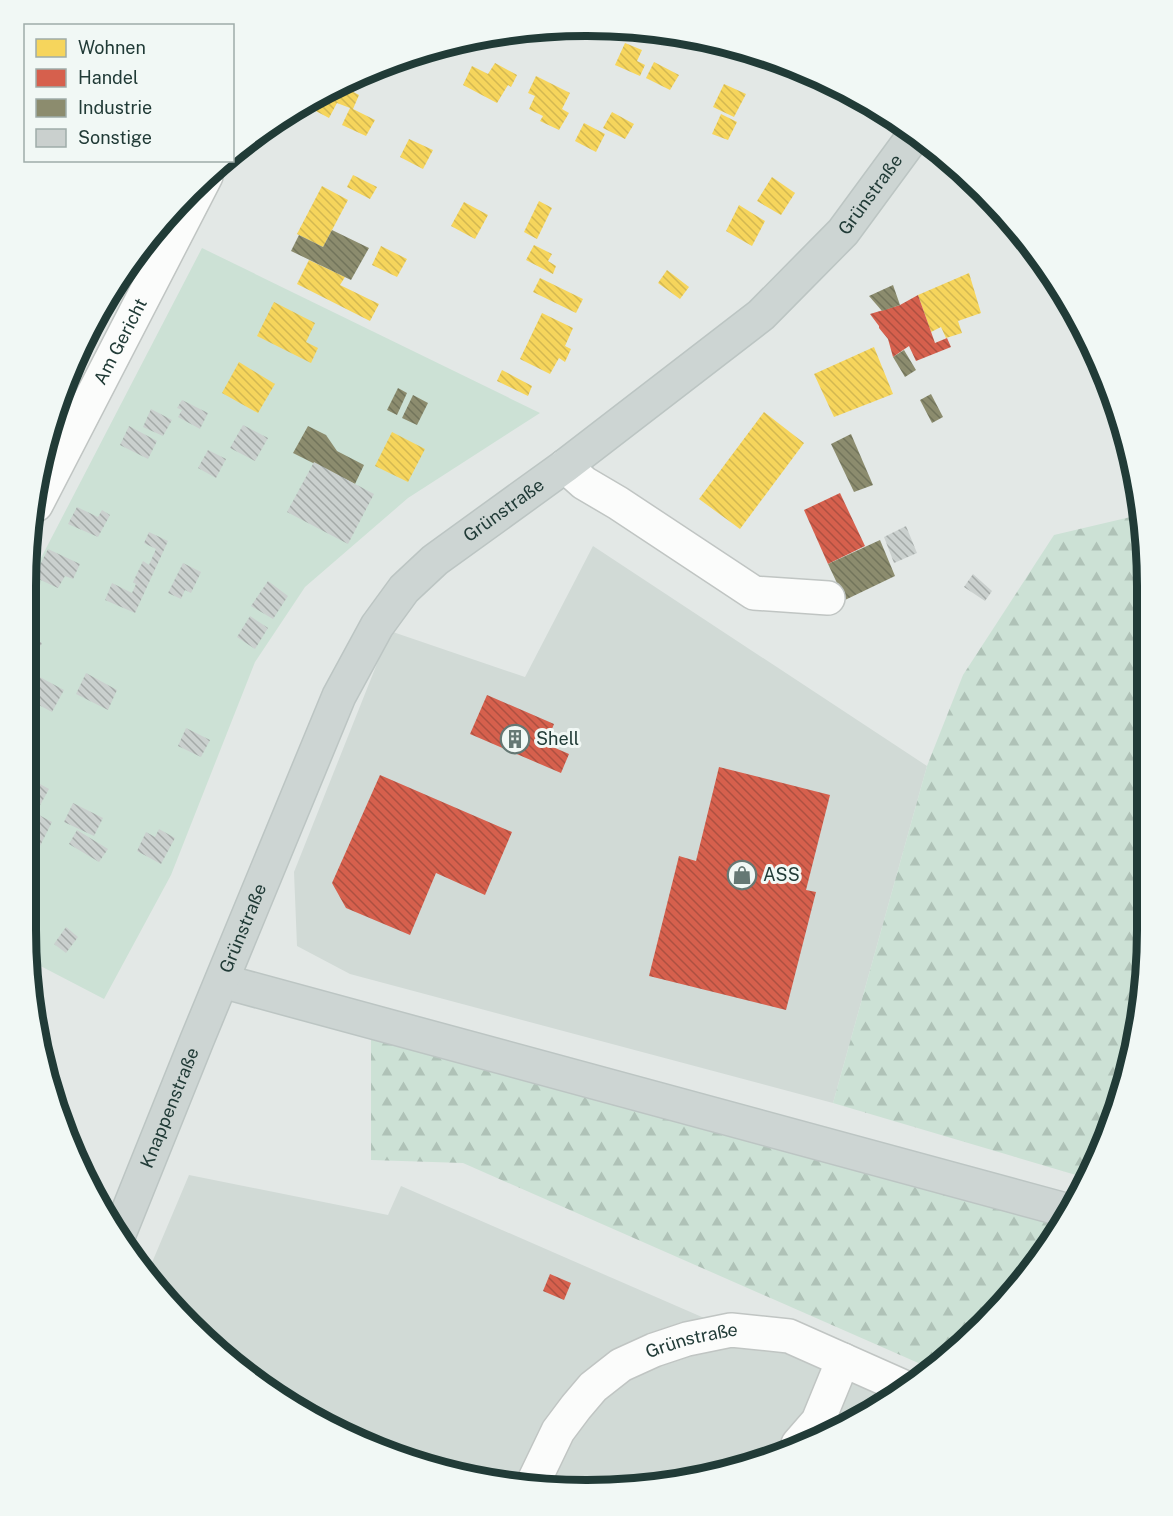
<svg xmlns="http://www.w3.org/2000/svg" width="1173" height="1516" font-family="'Public Sans',sans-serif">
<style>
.built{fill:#d1dad6}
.forest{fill:url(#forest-firs)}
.garden{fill:#cce1d5}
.homes{fill:url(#homes-back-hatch)}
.shops{fill:url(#shops-back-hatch)}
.industry{fill:url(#industry-back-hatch)}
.building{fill:url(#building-back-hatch)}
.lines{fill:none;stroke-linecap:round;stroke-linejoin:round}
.minor-casing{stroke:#c0c5c3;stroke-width:36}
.major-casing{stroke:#bcc5c3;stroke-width:36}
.minor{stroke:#fbfcfb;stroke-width:33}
.major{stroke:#cdd5d3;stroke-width:33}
.labels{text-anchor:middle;stroke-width:6;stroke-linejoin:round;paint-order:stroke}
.street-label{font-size:18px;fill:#213b37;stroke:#f1f8f5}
.poi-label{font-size:18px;fill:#213b37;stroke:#f1f8f5;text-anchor:start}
.rim{fill:none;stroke:#213b37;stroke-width:8}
</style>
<defs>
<pattern id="forest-firs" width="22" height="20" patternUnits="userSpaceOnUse" patternTransform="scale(1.5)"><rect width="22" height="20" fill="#cce1d5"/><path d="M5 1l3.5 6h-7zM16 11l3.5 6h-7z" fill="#afc2b7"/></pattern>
<pattern id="homes-back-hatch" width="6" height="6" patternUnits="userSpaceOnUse" patternTransform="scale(1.5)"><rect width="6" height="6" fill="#f6d55c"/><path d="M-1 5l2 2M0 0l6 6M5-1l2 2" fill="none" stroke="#d3b851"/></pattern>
<pattern id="shops-back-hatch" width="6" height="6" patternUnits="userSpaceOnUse" patternTransform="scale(1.5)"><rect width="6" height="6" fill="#d6604d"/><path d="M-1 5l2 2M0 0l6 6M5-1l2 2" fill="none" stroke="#ad5041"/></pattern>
<pattern id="industry-back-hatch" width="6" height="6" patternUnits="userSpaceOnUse" patternTransform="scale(1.5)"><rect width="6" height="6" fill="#8c8c6e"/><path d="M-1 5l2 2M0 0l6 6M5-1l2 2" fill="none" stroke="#72745b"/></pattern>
<pattern id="building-back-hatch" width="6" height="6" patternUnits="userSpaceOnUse" patternTransform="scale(1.5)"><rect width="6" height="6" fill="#cad0ce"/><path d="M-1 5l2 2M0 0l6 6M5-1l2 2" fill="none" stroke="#a4aaa8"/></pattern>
</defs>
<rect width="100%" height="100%" fill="#e3e8e6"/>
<g class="built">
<polygon points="593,546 927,766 833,1103 350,974 297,946 294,872 390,631 525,677"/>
<polygon points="189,1175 388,1215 401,1186 890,1399 867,1415 732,1471 587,1490 442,1471 306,1416 190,1326 148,1272"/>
</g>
<g class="forest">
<polygon points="1139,515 1146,549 1147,930 1137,1039 1105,1144 1086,1178 833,1103 927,766 963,675 1054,535"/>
<polygon points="371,1032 1064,1220 1053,1241 957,1351 932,1369 463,1163 371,1160"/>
</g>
<polygon class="garden" points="202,248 540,413 408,498 305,587 255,662 171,875 104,999 29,960 26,929 27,585"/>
<g class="homes">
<polygon points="625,43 642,50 637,61 645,65 640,76 615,65"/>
<polygon points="427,50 422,61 410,54 411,54"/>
<polygon points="654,62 679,75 670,90 646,78"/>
<polygon points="495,63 517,75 511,87 508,85 497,103 463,85 472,66 488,74"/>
<polygon points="536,76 570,93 562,109 569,113 559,130 540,121 543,116 529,109 535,96 528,93"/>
<polygon points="724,84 746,94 734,117 713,107"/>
<polygon points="340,85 359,95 353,109 375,120 366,136 342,125 350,108 337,103 329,118 312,109 319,95 322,93 326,95 328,91"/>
<polygon points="612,112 634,124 625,139 603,128"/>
<polygon points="721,114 737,122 728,140 712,134"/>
<polygon points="584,123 605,134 596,152 575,141"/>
<polygon points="409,139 433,150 423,169 400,157"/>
<polygon points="353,175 377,187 370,199 347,187"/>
<polygon points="772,177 795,193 781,215 757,201"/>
<polygon points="322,186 348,200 323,247 297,234"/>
<polygon points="539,201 552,208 537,239 524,232"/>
<polygon points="464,202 488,215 475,239 451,226"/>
<polygon points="739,205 765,221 752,246 726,231"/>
<polygon points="534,245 552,254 548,261 556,266 553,274 526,260"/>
<polygon points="381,246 407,259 397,277 372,265"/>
<polygon points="309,260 345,277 340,285 379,304 370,321 297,284"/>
<polygon points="667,270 689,287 680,299 658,283"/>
<polygon points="969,273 981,313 958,321 962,333 946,338 941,327 931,332 918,295"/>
<polygon points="540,278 583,299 576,313 533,292"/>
<polygon points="274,302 315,323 306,342 318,348 311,363 257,336"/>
<polygon points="542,313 573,328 565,346 571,349 565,362 559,358 550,374 520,359"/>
<polygon points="874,347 893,394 834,417 814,374"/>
<polygon points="239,362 275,384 258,413 222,393"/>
<polygon points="502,370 532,386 528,396 497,381"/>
<polygon points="764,412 804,443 740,529 699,499"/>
<polygon points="392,432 425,449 408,482 375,466"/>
</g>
<g class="shops">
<polygon points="918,295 935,343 947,338 951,347 916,361 909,346 893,357 888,339 879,328 879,326 870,314 900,305"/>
<polygon points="840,493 865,546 828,564 804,510"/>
<polygon points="487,695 554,724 546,744 569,754 561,773 470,734"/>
<polygon points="719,767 830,795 806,890 816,892 786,1010 649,976 679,856 696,861"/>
<polygon points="380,775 512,832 485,895 436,873 410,935 346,908 332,883"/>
<polygon points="550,1274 571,1283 564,1300 543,1291"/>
</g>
<g class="industry">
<polygon points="332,230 369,248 351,280 291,251 299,235 323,247"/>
<polygon points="893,285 900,305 882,311 869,296"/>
<polygon points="904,350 916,370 905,377 893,357"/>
<polygon points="398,388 407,393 397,415 387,410"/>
<polygon points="931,394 943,417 932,423 920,400"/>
<polygon points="413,395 428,403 417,425 402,418"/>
<polygon points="308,426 326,435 337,451 364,465 355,484 293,453"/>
<polygon points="851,434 873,485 854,492 831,444"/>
<polygon points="880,540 895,576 845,600 828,564"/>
</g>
<g class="building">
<polygon points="182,400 208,413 200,429 178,417 182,410 177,408"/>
<polygon points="151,409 172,420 163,436 143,427"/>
<polygon points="243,425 268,438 255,461 230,448"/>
<polygon points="129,426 157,441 148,459 120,445"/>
<polygon points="208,450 226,459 216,478 198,468"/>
<polygon points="314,462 374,494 348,544 287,512"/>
<polygon points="77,507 98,517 102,510 110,515 98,537 68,524"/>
<polygon points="906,526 917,553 894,563 884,537"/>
<polygon points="149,532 168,541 135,613 105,600 112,583 132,593 136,584 133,582 143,561 149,565 156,549 144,543"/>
<polygon points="48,549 80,564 73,579 65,576 58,588 34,577"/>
<polygon points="183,563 201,572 191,593 185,590 181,599 168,593"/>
<polygon points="973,574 992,591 985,601 964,587"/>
<polygon points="268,581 288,596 273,619 251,606"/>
<polygon points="250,616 268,628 255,649 237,637"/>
<polygon points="26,634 42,643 29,668 26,667"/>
<polygon points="26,672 32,676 26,686"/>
<polygon points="86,673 117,690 108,710 76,694"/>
<polygon points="36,675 64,690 52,712 26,698 26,694"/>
<polygon points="186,728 210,740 201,757 178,746"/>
<polygon points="29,778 49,789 38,809 26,803 26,785"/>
<polygon points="73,803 103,818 94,836 64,822"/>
<polygon points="26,808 52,822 40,846 26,839"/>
<polygon points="159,829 175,838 161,864 137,851 146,832 155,837"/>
<polygon points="77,830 108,849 99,862 69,844"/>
<polygon points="66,927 78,937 66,953 54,944"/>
</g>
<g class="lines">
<g class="minor-casing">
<g id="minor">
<polyline points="565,466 584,483 618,503 754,593 828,598"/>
<path id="s1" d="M36 505 206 176"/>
<polyline points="798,1444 818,1421 843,1360"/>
<path id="s2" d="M533 1483 558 1431 576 1407 593 1387 621 1365 654 1350 687 1339 731 1330 789 1336 906 1388"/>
</g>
</g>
<g class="major-casing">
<g id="major">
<polyline points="222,981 1069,1211"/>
<path id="s3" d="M119 1234 197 1040 339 696 377 626 404 589 435 560 565 466 761 315 843 232 915 134"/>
</g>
</g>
<use href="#minor" class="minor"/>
<use href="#major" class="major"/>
</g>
<defs>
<g id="building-ring" transform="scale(1.5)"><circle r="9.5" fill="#f1f8f5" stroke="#657874" stroke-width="1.5"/><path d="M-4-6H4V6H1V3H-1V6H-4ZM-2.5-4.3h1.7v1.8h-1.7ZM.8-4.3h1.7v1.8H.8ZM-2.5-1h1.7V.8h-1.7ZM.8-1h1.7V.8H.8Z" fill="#657874"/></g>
<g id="shop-ring" transform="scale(1.5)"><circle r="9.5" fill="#f1f8f5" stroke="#657874" stroke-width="1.5"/><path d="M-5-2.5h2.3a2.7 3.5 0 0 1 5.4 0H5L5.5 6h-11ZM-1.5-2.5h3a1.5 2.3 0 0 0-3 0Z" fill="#657874"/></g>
</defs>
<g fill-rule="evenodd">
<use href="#building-ring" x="515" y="739"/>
<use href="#shop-ring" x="742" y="875"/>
</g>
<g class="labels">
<g class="street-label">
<text dy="6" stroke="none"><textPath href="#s3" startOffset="1320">Grünstraße</textPath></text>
<text dy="6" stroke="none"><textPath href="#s1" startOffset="184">Am Gericht</textPath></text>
<text dy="6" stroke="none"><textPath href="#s3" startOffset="834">Grünstraße</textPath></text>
<text dy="6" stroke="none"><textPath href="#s3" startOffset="330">Grünstraße</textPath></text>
<text dy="6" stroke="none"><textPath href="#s3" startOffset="136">Knappenstraße</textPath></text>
<text dy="6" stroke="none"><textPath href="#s2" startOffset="225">Grünstraße</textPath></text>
</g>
<g class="poi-label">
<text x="536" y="745">Shell</text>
<text x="763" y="881">ASS</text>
</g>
</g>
<path d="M0 0H1173V1516H0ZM586 36H587A550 550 0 0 1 1137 586V930A550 550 0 0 1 587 1480H586A550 550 0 0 1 36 930V586A550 550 0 0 1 586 36Z" fill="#f1f8f5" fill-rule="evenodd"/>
<path class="rim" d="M586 36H587A550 550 0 0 1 1137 586V930A550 550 0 0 1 587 1480H586A550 550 0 0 1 36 930V586A550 550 0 0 1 586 36Z"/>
<rect x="24" y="24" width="210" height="138" fill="#f1f8f5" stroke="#9eaca9" stroke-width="1.5"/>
<rect x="36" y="39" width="30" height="18" fill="#f6d55c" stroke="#9eaca9" stroke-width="1.5"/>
<text x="78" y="54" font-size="18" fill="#213b37">Wohnen</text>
<rect x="36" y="69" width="30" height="18" fill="#d6604d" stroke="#9eaca9" stroke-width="1.5"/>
<text x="78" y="84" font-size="18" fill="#213b37">Handel</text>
<rect x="36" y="99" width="30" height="18" fill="#8c8c6e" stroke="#9eaca9" stroke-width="1.5"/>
<text x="78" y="114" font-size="18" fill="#213b37">Industrie</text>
<rect x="36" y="129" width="30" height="18" fill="#cad0ce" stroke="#9eaca9" stroke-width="1.5"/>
<text x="78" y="144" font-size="18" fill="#213b37">Sonstige</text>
</svg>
